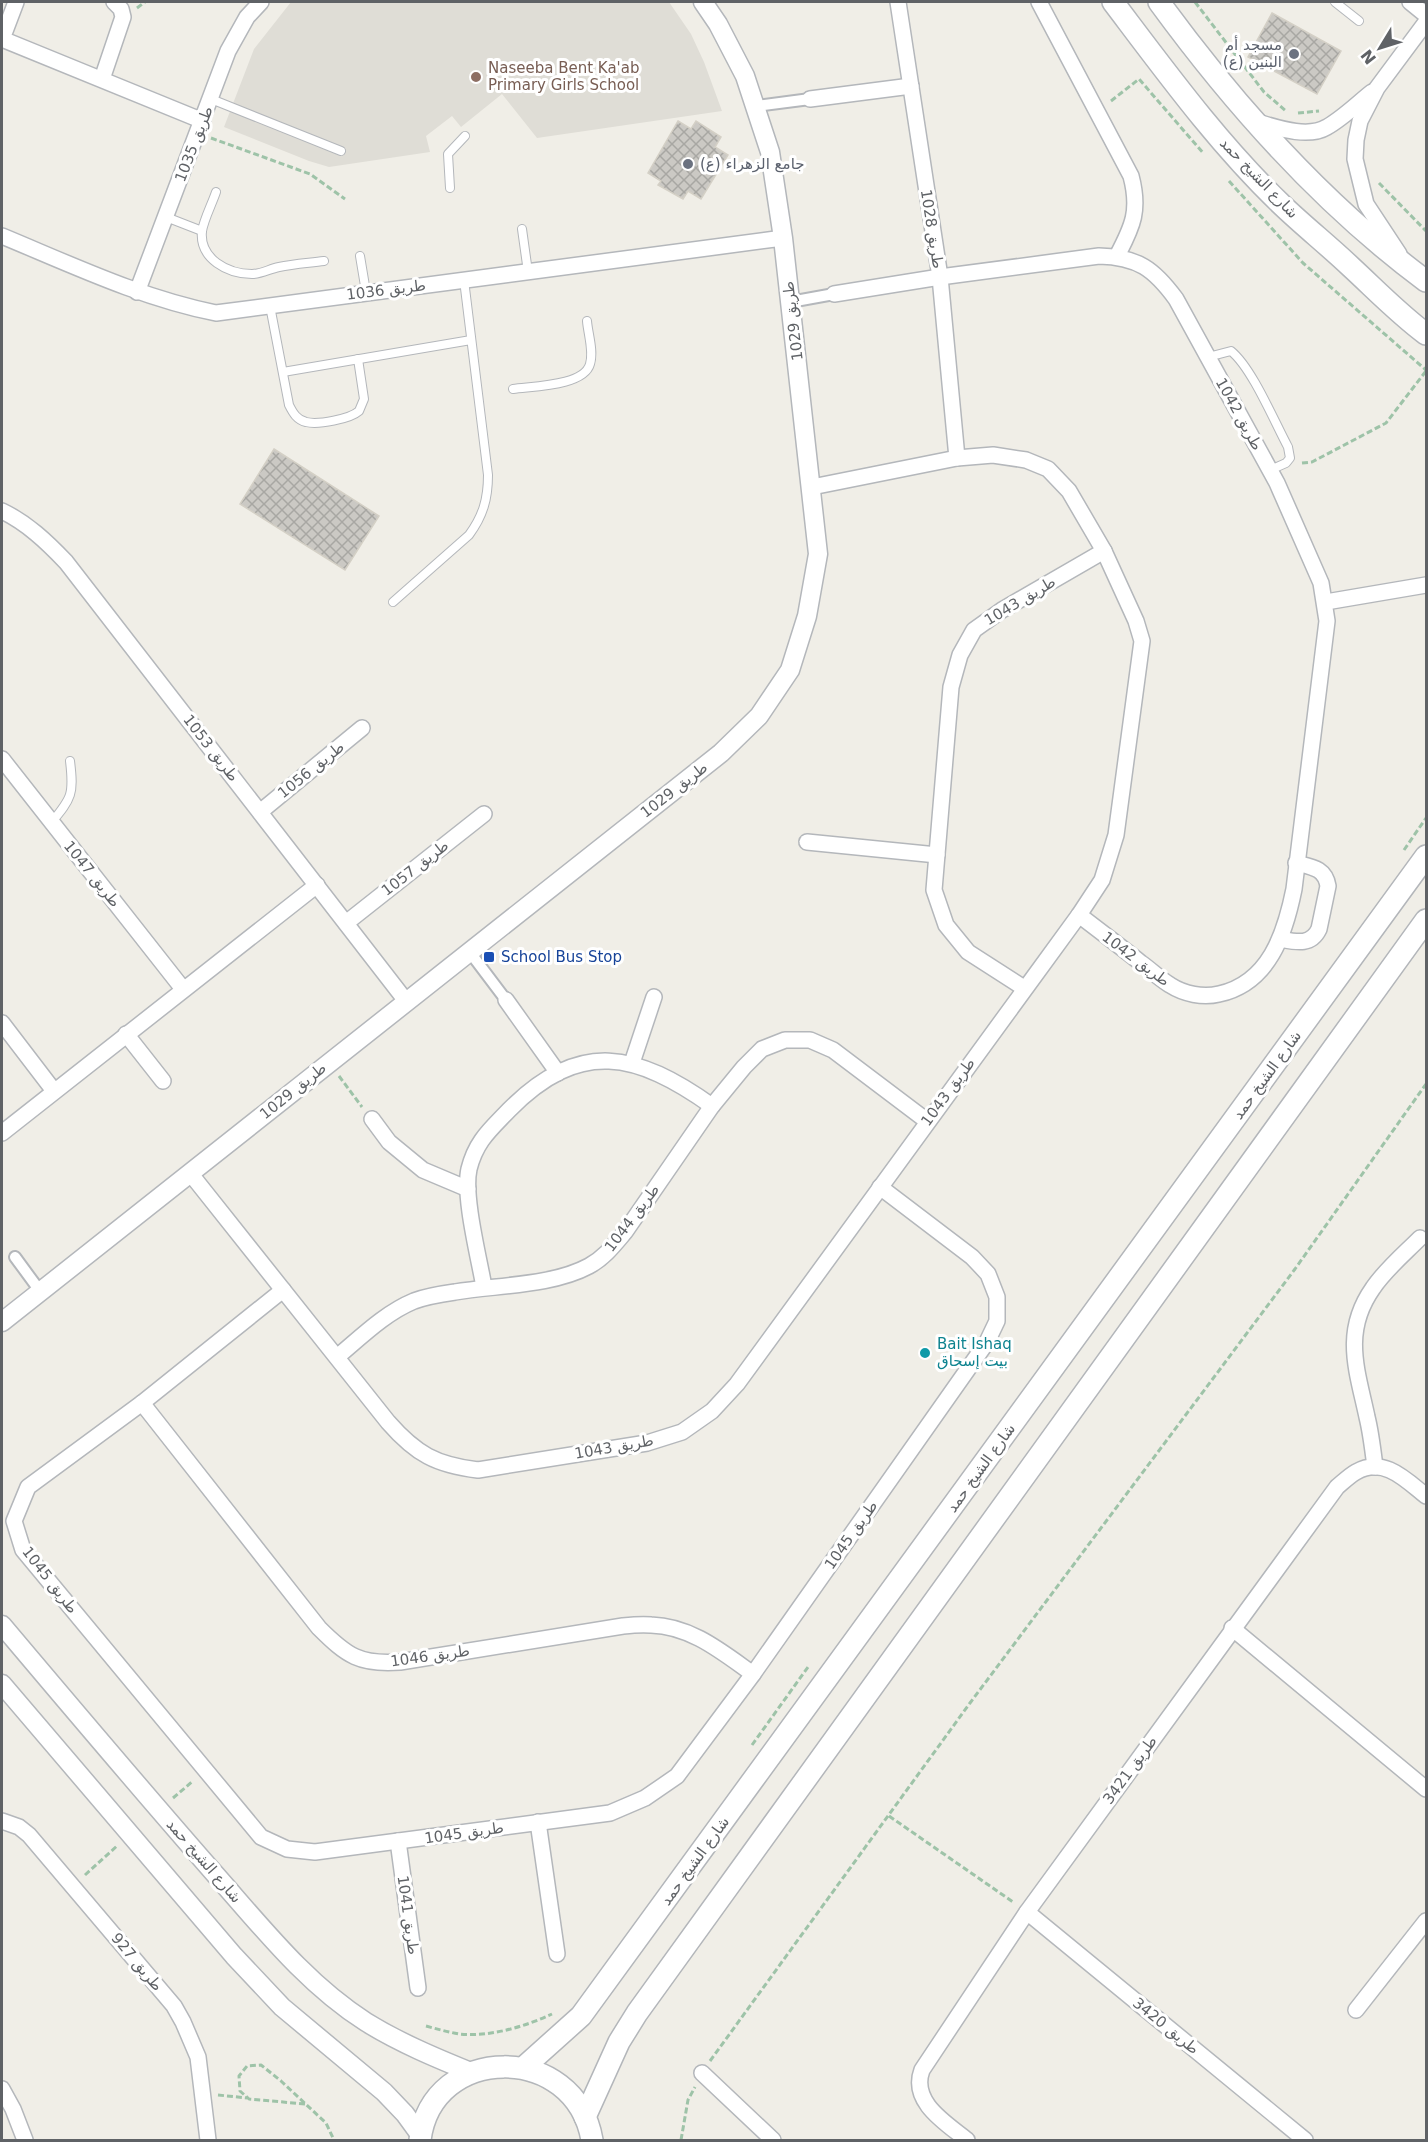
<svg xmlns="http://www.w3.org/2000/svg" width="1428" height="2142" font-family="'DejaVu Sans','Noto Naskh Arabic',sans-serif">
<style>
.education{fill:#dfddd6}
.building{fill:url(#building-cross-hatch);stroke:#d4d0c6;stroke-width:1.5}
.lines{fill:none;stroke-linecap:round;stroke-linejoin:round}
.service-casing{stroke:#b4b7bb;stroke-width:10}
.pedestrian-casing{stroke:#b4b7bb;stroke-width:14}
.minor-casing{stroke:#b4b7bb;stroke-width:18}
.tertiary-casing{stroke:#b4b7bb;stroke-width:21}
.secondary-casing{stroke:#b3b6ba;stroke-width:24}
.path{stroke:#9ec3a8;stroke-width:3;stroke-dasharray:6 3;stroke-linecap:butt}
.service{stroke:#fff;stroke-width:8}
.pedestrian{stroke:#fff;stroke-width:10}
.minor{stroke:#fff;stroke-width:15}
.tertiary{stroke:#fff;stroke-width:18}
.secondary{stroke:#fff;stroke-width:21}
.worship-dot{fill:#6b7280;stroke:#fff;stroke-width:2}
.education-dot{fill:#8d6e63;stroke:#fff;stroke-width:2}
.transit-dot{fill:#1a4fb4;stroke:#fff;stroke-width:2}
.culture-dot{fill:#0f9aa8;stroke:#fff;stroke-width:2}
.labels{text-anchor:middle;stroke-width:6;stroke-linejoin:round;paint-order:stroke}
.worship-label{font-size:15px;fill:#5b616d;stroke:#fff;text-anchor:end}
.education-label{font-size:15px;fill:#785e54;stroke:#fff;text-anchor:start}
.street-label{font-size:15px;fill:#5f6266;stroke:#fff}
.transit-label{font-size:15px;fill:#164399;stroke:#fff;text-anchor:start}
.culture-label{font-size:15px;fill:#0d838f;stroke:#fff;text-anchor:start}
</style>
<defs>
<pattern id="building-cross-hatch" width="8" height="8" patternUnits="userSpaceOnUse" patternTransform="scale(1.5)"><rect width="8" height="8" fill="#cbc9c4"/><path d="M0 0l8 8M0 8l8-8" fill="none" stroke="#a8a7a3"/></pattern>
</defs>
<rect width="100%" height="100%" fill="#f0eee7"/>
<polygon class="education" points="291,2 669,2 691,34 704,62 722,111 537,138 502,94 461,127 452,116 426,136 430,152 329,167 309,161 224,127 254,49"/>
<g class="building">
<polygon points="1272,13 1341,51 1317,94 1248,57"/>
<polygon points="678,121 691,129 696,121 721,137 715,147 728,155 701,199 688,191 683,199 658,185 661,181 648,173"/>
<polygon points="274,449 379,516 345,570 240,504"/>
</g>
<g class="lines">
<g class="service-casing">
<g id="service">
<polyline points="1335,2 1359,21"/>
<polyline points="211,99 341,151"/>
<polyline points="450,188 448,154 465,136"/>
<path d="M216 192C212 204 204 219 202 231 199 259 228 274 252 274 262 274 269 269 279 267 293 264 309 263 324 261"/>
<polyline points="166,217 202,231"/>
<polyline points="522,229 528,272"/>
<polyline points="360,256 366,292"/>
<path d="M270 306 289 405C293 413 297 420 306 422 318 425 350 419 359 411L364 399 358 359"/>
<path d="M1208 357 1231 351C1252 368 1274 421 1288 447L1290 458 1286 463 1270 470"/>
<polyline points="283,372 471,340"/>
<path d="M513 389C533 386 584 386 590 364 594 351 588 334 587 321"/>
<path d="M393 602 469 535C483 516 488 499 488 475L464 280"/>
<path d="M51 823C72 798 74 794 70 761"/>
</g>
</g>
<g class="pedestrian-casing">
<g id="pedestrian">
<polyline points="756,106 810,99"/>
<polyline points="790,302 834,294"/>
<polyline points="469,951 506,1000"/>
<polyline points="15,1257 40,1291"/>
</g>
</g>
<g class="minor-casing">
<g id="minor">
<polyline points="16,2 2,39 203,121"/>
<polyline points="898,2 940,277 957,458"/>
<path d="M1039 2 1131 176C1140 210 1133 226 1117 256"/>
<polyline points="1410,2 1426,15"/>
<polyline points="102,79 123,17 121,9 114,2"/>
<polyline points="810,99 911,86"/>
<path d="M1254 121C1275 127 1307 139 1327 127 1343 118 1358 103 1372 92"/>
<path d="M2 236C72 265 141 298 216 313L783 238"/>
<polyline points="1399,254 1366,204 1355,159 1356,140 1360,121 1377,88 1426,22"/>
<polyline points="137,292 228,51 247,17 261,2"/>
<path d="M834 294 940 277 1099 256C1138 257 1154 269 1176 299L1277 483 1321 583 1327 621 1294 889C1285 934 1269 983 1219 994 1203 998 1184 994 1170 985 1160 979 1151 970 1141 963 1121 947 1100 931 1079 915"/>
<path d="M2 511C27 523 47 542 66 562L406 1001"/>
<polyline points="1326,602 1426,585"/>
<polyline points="2,759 183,989"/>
<polyline points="260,812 362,728"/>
<polyline points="807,842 937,855"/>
<polyline points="346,923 484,814"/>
<path d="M1280 939C1296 942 1311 946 1319 929L1328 886C1325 868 1312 867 1296 863"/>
<polyline points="1024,988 968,952 946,925 934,890 951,687 960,655 974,630 1002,610 1104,551"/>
<polyline points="506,1000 558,1073"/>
<polyline points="2,1023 54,1091"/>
<polyline points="126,1034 163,1081"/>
<polyline points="632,1063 654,997"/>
<polyline points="372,1119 389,1142 423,1170 468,1189"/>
<polyline points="2,1133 317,885"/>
<path d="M190 1173 388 1422C416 1454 436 1465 478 1470L647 1443 682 1432 712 1411 737 1384 1079 915 1102 880 1116 835 1142 641 1136 621 1104 551 1069 491 1048 469 1026 460 993 455 957 458 812 487"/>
<path d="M484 1287C479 1258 463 1196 469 1169 476 1141 490 1130 509 1110 580 1038 637 1053 712 1106"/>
<polyline points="283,1290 142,1403 28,1487 14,1521 23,1550 261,1837 287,1849 315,1852 610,1813 645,1798 677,1776 753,1674 987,1342 997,1321 997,1297 988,1274 972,1257 880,1187"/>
<path d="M337 1357C361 1337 385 1313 414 1301 427 1296 441 1294 455 1292 496 1285 552 1286 589 1266 604 1258 614 1245 625 1232L712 1106 744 1067 762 1049 785 1040H810L833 1050 927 1121"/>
<path d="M142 1403 319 1628C347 1656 360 1665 400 1662L623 1626C632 1625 642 1624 651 1625 691 1626 722 1652 753 1674"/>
<path d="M1375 1467C1373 1451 1371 1433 1367 1417 1357 1370 1342 1332 1373 1288 1385 1270 1404 1254 1420 1238"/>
<polyline points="1232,1628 1426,1789"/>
<polyline points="2,1821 19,1827 29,1835 174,2006 183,2022 198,2057 208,2140"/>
<polyline points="538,1822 557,1954"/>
<polyline points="398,1841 418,1988"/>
<polyline points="1027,1912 1305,2140"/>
<polyline points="1356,2010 1426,1921"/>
<polyline points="702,2073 773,2140"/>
<polyline points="2,2089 13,2109 25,2140"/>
<path d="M967 2140C946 2123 910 2102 922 2070L1027 1912 1337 1487C1343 1482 1349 1476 1356 1472 1384 1456 1406 1480 1426 1496"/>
</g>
</g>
<g class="tertiary-casing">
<g id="tertiary">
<polyline points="2,1322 721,753 759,716 790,670 807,616 818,554 783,238 770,152 745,76 718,24 703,2"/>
<path d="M2 1625C72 1708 142 1791 214 1873 261 1926 306 1984 366 2022 400 2043 436 2058 473 2073"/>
<polyline points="2,1684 234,1956 282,2007 384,2092 405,2114 421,2136"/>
</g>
</g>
<g class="secondary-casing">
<g id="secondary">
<path d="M1113 2C1166 72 1219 145 1283 206 1305 227 1329 246 1351 267 1376 290 1399 314 1426 334"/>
<path d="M1159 2C1235 106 1322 204 1426 281"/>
<polyline points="523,2068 581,2016 1426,856"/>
<polyline points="585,2117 619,2042 637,2013 1426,920"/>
<path d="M420 2140C432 2043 575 2042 592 2140"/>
</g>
</g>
<g class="path">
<polyline points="1195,2 1264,92 1286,111"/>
<polyline points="137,8 145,2"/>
<polyline points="1111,101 1139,79 1204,154"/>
<polyline points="1298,113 1319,111"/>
<polyline points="211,138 310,174 345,199"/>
<polyline points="1229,181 1303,263 1426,370"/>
<polyline points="1379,183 1426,231"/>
<polyline points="1302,463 1312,462 1386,423 1426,371"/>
<polyline points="1404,850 1426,818"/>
<polyline points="339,1076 362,1107"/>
<polyline points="752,1745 808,1667"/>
<polyline points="173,1798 193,1781"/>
<polyline points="889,1816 1013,1902"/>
<polyline points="85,1875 118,1845"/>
<path d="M426 2026C437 2029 448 2032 459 2034 490 2037 524 2027 552 2014"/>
<polyline points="710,2061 970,1703 1295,1269 1426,1084"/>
<polyline points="218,2095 247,2098"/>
<polyline points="305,2104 249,2099 240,2091 239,2076 247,2066 261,2065 281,2081 326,2123 334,2140"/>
<polyline points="681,2140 688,2100 695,2087"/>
</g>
<use href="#service" class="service"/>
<use href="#pedestrian" class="pedestrian"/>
<use href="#minor" class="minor"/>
<use href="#tertiary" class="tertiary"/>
<use href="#secondary" class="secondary"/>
</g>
<g class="worship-dot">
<circle cx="1294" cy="54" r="6"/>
<circle cx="688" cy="164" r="6"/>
</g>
<circle class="education-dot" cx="476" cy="77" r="6"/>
<rect class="transit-dot" x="483" y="951" width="12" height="12" rx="3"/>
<circle class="culture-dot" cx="925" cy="1353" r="6"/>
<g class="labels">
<g class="worship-label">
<text x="1282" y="50">مسجد أم<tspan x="1282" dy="17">البنين (ع)</tspan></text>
<text x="700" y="169" text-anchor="start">جامع الزهراء (ع)</text>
</g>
<g class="education-label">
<text x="488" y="73">Naseeba Bent Ka'ab<tspan x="488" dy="17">Primary Girls School</tspan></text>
</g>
<g class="street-label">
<text transform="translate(194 144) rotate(-69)" y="5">طريق 1035</text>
<text transform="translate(1259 178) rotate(46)" y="5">شارع الشيخ حمد</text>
<text transform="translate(932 229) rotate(81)" y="5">طريق 1028</text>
<text transform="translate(386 290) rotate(-7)" y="5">طريق 1036</text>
<text transform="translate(793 321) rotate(-97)" y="5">طريق 1029</text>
<text transform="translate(1239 414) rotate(61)" y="5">طريق 1042</text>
<text transform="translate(1020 601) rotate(-31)" y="5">طريق 1043</text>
<text transform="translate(211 748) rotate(52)" y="5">طريق 1053</text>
<text transform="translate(311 770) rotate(-39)" y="5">طريق 1056</text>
<text transform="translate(674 790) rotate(-38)" y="5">طريق 1029</text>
<text transform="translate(415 868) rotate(-38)" y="5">طريق 1057</text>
<text transform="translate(92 874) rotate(51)" y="5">طريق 1047</text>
<text transform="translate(1136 959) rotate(37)" y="5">طريق 1042</text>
<text transform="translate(1267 1075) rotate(-54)" y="5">شارع الشيخ حمد</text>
<text transform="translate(293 1091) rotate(-39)" y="5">طريق 1029</text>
<text transform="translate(948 1092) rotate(-54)" y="5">طريق 1043</text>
<text transform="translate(632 1218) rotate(-53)" y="5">طريق 1044</text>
<text transform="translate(614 1447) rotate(-10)" y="5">طريق 1043</text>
<text transform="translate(981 1468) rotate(-54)" y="5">شارع الشيخ حمد</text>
<text transform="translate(851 1535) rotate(-55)" y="5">طريق 1045</text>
<text transform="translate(50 1580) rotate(52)" y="5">طريق 1045</text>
<text transform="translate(430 1656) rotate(-8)" y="5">طريق 1046</text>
<text transform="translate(1130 1770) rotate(-54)" y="5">طريق 3421</text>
<text transform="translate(464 1833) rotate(-8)" y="5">طريق 1045</text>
<text transform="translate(204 1861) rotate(49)" y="5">شارع الشيخ حمد</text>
<text transform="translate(695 1861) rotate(-54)" y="5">شارع الشيخ حمد</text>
<text transform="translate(408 1915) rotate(82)" y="5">طريق 1041</text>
<text transform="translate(137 1962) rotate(50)" y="5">طريق 927</text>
<text transform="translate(1166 2026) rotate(39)" y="5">طريق 3420</text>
</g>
<g class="transit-label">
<text x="501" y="962">School Bus Stop</text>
</g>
<g class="culture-label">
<text x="937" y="1349">Bait Ishaq<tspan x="937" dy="17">بيت إسحاق</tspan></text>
</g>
</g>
<rect width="1428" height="2142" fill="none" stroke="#5f6266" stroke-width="6"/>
<g transform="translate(1380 48) rotate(232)" stroke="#ffffff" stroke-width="4.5" paint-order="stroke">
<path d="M0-4.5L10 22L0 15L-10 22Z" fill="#5f6266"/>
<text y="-9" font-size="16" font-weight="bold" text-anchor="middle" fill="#5f6266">N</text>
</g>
</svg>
